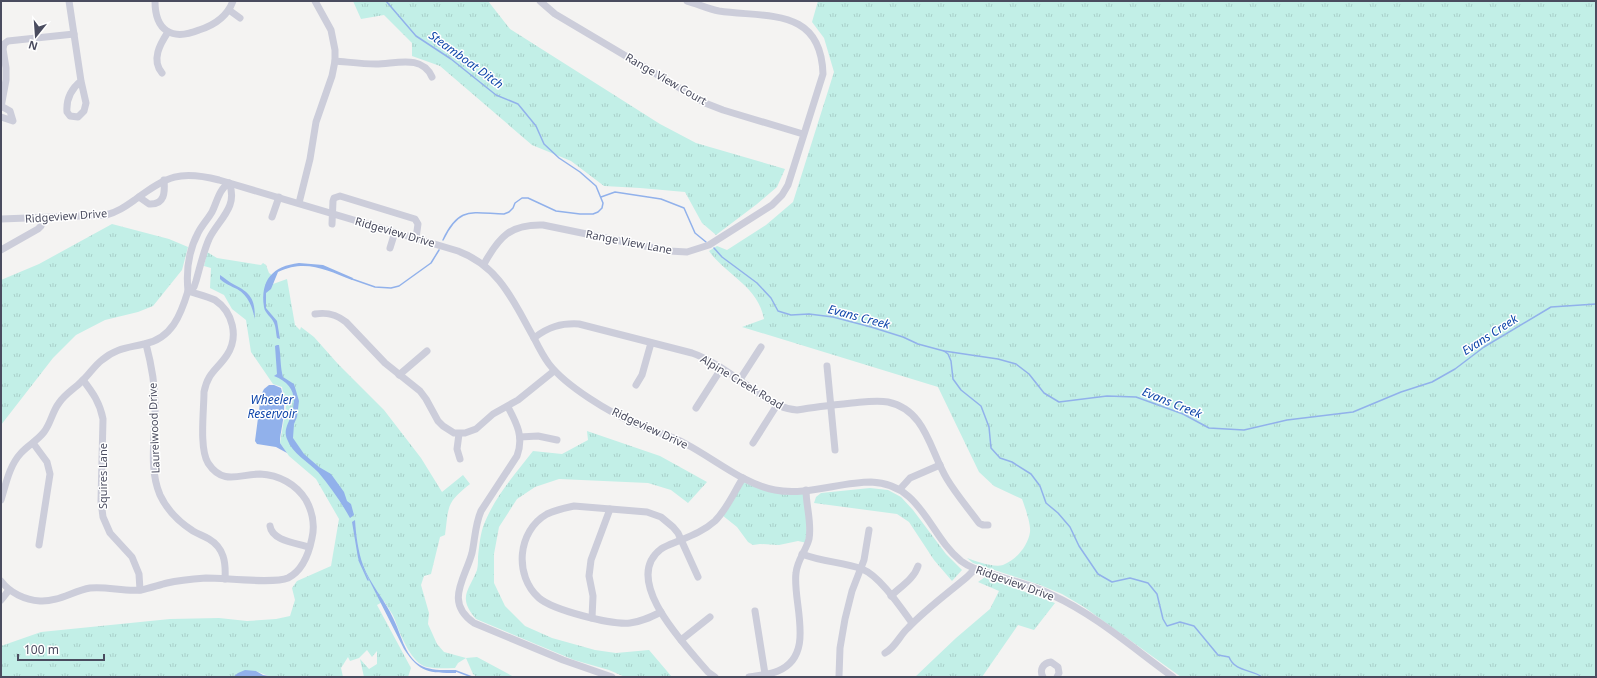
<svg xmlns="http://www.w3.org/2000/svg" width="1597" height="678" font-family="'Noto Sans',sans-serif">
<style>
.grass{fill:url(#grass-tufts)}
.water{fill:#91b1eb}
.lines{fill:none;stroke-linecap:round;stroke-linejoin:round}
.stream{stroke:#91b1eb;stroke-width:1.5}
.minor{stroke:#cccdda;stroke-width:7}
.labels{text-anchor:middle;stroke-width:3;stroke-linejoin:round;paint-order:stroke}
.street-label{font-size:11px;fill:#4a4c5f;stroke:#fff}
.water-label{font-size:12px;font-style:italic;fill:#1047ab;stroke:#fff}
</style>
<defs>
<pattern id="grass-tufts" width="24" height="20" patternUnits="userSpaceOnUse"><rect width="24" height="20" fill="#c2efe7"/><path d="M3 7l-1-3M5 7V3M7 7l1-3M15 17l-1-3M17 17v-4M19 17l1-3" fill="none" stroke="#a8cfc9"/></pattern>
</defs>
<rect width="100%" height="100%" fill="#f4f3f2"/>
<g class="grass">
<polygon points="353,1 488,1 510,29 660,124 696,143 785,169 777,187 757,204 716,235 702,223 685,192 640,188 604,186 571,161 532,145 440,66 412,56 412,43 384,15 361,19"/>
<path d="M818 1H1596V677H1181L1084 607 1062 594 1040 585 973 563 967 558C975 561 994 568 1003 565 1016 560 1028 546 1030 532 1031 524 1025 507 1022 499L994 486 979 472 938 387 742 327 764 319C758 286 727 276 709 251L717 246 727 250 766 225 793 202 834 72 824 38 812 22Z"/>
<polygon points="112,224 169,239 188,247 182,270 153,306 138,312 105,320 76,335 53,358 1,425 1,280 39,264"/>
<path d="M207 252 217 258 261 265 263 263 266 265 269 273 275 277 273 284 287 279 295 325 300 330 301 327 314 337 338 364 384 410 421 458 442 492 463 475 470 484C446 503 449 505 445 535L440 537 431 574 424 576 421 585 429 613 428 624 437 644 444 652 466 658 477 657 514 677H477L473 674 466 658 458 663 455 668C446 668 436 669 427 667 412 664 401 636 396 623 394 615 388 608 384 601L377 605 411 668 408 677H364L360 659 369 669 377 664V651L372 657 367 650 359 658 350 661 348 657 341 668 343 677H271L256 671 234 677H1V646L41 632 170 619 219 618 247 621 276 619 290 616 295 600 292 588 297 581 331 566 339 519 316 479 289 456 280 443 286 407 282 387 273 384 251 352 246 320 232 309 224 295 210 288 211 268 204 266Z"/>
<path d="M587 431 660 456 707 482 688 503 671 490 648 483 559 479 535 487 517 499 499 527 494 554V583L505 606 525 626 552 638 595 650 616 653 649 650 672 677H625L609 670 574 660 476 619C457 597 469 591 477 570 478 566 478 561 478 557 479 548 480 536 483 527 493 499 515 474 533 451L562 454 588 440Z"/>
<polygon points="743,478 760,486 806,490 807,543 798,541 779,545 760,544 753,545 748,542 737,527 722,515"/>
<polygon points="870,488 888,490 901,497 913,510 946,554 962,570 952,581 934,560 909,522 897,514 814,503 816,497 821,493"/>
<polygon points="985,577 1055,603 1034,630 1018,625 982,677 915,677 956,638 990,609 999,591 978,582"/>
</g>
<g class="water">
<path d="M299 263 323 265 353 278 352 280C326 270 306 259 278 272L271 289 266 293V308L277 321 280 339 277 338C276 334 276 327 274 323 272 317 265 314 264 307 260 280 273 266 299 263Z"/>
<path d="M220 275C225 278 229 282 233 284 251 293 255 299 255 319 252 307 249 296 237 289 231 286 225 284 220 279Z"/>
<path d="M277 345H279C281 356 280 366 283 377L294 384 299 401 297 417 294 424 293 438 304 454 319 467 331 474 344 492 347 501 351 504 354 515 350 518C341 502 330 486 318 472 308 462 292 453 287 439 283 430 289 423 291 415 298 396 292 383 274 376L277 374 275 346Z"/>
<path d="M269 385H274L281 388C287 408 283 419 280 439V443L287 453 276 447 257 444 255 441 261 395 264 389Z"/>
<path d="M355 520C356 535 358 551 363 565 370 584 385 600 393 618 401 633 404 655 420 665 430 671 444 670 456 670V673C429 673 420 673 404 649L358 558 352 522Z"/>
<polygon points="245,670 256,671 263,675 274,677 233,677 238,673"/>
</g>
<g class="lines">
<g class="stream">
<path d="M386 1 416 36 451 59 496 95 518 104 536 126 544 144 559 158 580 172 596 186 603 203 602 208 598 212 593 214H580L556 211 528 198H522L515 203 513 208 509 212 504 214C471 213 459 206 443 240"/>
<polyline points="601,197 615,192 661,199 684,208 695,233 706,242"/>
<polyline points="714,248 722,257 757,283 771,298 778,311 791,315 809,314 833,317 871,327 903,337 918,344 944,351 998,359 1016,364 1029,374 1044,393 1059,402 1107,396 1136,397 1183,414 1209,428 1244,430 1287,420 1353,412 1401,392 1432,382 1455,369 1484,347 1551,307 1596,304"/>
<polyline points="352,279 375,287 391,288 399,286 431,263 439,250"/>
<path d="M944 351 948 354 951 361 953 379 961 390 981 406 989 427 991 448 1000 458 1012 462 1031 474 1040 486 1046 503 1058 513 1070 527 1079 546 1098 574 1112 582 1130 578 1148 583 1157 594 1163 619 1167 626 1180 622 1194 626 1218 655 1229 657C1235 672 1251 669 1262 677"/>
<polyline points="359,560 368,580"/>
<polyline points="456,671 472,677"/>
</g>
<g class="minor">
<path d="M69 1 81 81 86 103 84 111 78 117 70 116 67 112C66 99 71 89 81 81"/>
<path d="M155 1C155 31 172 41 199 30 215 25 227 17 233 1"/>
<polyline points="540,1 555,14 705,103 723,110 803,134"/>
<polyline points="229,10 240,18"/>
<path d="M335 61C348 62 362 64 376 64 395 64 422 54 432 77"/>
<path d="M162 73C151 60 160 44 168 32"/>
<polyline points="1,107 6,80 6,68 3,49 4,44 8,41 74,34"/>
<polyline points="1,117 13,121 10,111 1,106"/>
<path d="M229 183C239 207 218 220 209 239 203 253 200 267 196 281L194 287 188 291C186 271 189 250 198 233 202 225 208 219 212 212 217 202 219 189 229 183Z"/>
<path d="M139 197 149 204C165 205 165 192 164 180"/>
<polyline points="299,203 310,159 316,122 332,76 335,61 335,50 331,30 315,1"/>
<polyline points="272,217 279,197"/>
<path d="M1 219 106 215C118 212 126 206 136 199 167 176 180 170 219 180L458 251C500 267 513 301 534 338 538 346 543 356 549 364 567 387 609 412 636 424 652 431 670 435 686 444 713 458 745 485 775 490 806 496 840 482 871 482 922 484 928 534 961 561 970 568 981 571 992 574 1012 581 1033 585 1052 595 1096 615 1134 649 1173 677"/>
<polyline points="332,224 333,201 334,198 340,196 415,219 418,224 416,238"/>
<polyline points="390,248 395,232"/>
<polyline points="1,250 38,229 41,226 43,218"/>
<path d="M484 264C499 237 510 224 543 225L669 251 687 252 709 245 772 205 782 195 788 185 823 74C821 7 767 18 719 11 708 9 698 4 687 1"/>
<path d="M315 314C327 312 336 314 346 322L385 363 420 391 426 399 438 421 443 426 454 433H465L476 429 493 414 518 400 554 371"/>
<path d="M534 338C548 327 561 323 579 324L692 353C713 360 739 380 758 393 771 401 781 409 797 410 815 407 833 405 852 403 864 402 876 400 888 402 926 410 930 451 947 479 956 494 968 508 979 523L983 525H988"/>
<path d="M146 344C151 363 155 384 155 404 156 434 148 467 160 495 167 510 179 522 193 531 198 534 204 536 209 539 224 548 226 562 225 579"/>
<polyline points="827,366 835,450"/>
<polyline points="399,375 427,351"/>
<path d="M83 380C93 393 100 403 103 419L101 501 103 517 110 533 132 557 139 574 140 590"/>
<polyline points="739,381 761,347"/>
<polyline points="636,385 642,375 651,343"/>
<path d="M508 407C517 424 524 437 517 456L481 511C475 525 475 539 472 553 465 579 444 602 474 623L563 660 612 677"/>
<polyline points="696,408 721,369"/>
<polyline points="459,434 457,449 460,459"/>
<polyline points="520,437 538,436 557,440"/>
<polyline points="33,443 47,462 50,474 39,545"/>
<polyline points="753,443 777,405"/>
<polyline points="900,489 910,478 940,465"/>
<path d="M1 500C6 484 9 466 21 453 28 445 37 441 44 432 51 423 52 412 59 403 65 394 74 389 81 382 89 375 94 366 102 360 116 348 128 348 144 344 172 339 181 314 188 291 197 294 207 296 215 300 233 312 239 337 227 355 217 370 208 372 204 392 204 410 199 448 208 463 223 486 240 474 260 474 279 475 296 484 306 500 312 511 315 525 312 538 309 553 302 571 288 578 274 584 225 578 206 578 193 579 180 580 167 583 159 585 150 588 141 590 124 592 107 586 90 588 73 591 58 602 40 601 25 600 10 593 1 581"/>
<path d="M270 526C272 541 297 543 309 547"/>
<path d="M802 554C822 562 843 562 862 569 880 576 901 608 912 623"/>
<path d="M891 596C900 587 914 579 918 566"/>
<polyline points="1,600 9,590"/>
<polyline points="755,611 765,674"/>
<path d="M661 612C651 617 641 622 630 623 611 625 553 610 539 598 514 576 517 531 547 514 555 510 565 508 574 506L647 512 661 517 673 527 678 533 698 577"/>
<polyline points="592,618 593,596 589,576 591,560 610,509"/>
<polyline points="681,640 710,617"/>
<path d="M885 653C896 647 899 636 908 628 926 609 948 593 967 577L975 569"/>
<polyline points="839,676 840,648 845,619 852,591 864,560 869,530"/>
<path d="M715 677 708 672C687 647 620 580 661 549 667 545 674 543 681 540 693 535 705 530 715 521 727 509 734 492 743 478"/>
<path d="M749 677C758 675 769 675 778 671 817 655 792 602 796 573 797 560 806 551 809 539 812 523 806 506 806 490"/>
<path d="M1043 677C1039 670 1043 663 1051 662L1058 667 1059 673 1057 677"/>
</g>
</g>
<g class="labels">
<g class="street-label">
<text transform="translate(666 79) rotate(30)" y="4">Range View Court</text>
<text transform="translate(66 216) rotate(-4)" y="4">Ridgeview Drive</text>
<text transform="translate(395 232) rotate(16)" y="4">Ridgeview Drive</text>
<text transform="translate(629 242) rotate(11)" y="4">Range View Lane</text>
<text transform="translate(742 382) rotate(31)" y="4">Alpine Creek Road</text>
<text transform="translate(154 428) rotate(-92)" y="4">Laurelwood Drive</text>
<text transform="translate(650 428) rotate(25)" y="4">Ridgeview Drive</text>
<text transform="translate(103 476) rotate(-90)" y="4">Squires Lane</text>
<text transform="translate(1015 583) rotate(20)" y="4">Ridgeview Drive</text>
</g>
<g class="water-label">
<text transform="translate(466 60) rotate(36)" y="4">Steamboat Ditch</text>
<text transform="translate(859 317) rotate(15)" y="4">Evans Creek</text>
<text transform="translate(1490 335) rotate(-33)" y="4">Evans Creek</text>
<text x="272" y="404">Wheeler<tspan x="272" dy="14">Reservoir</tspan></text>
<text transform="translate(1172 403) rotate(22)" y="4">Evans Creek</text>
</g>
</g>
<rect width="1597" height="678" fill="none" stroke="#4a4c5f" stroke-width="4"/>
<g transform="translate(36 36) rotate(197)" stroke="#ffffff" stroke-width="3" paint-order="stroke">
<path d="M0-3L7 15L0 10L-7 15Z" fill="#4a4c5f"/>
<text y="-6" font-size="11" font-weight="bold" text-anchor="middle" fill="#4a4c5f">N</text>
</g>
<path d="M18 654v6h86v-6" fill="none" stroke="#4a4c5f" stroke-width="2"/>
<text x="24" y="654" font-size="12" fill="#4a4c5f" stroke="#ffffff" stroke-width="3" paint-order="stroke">100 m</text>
</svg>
